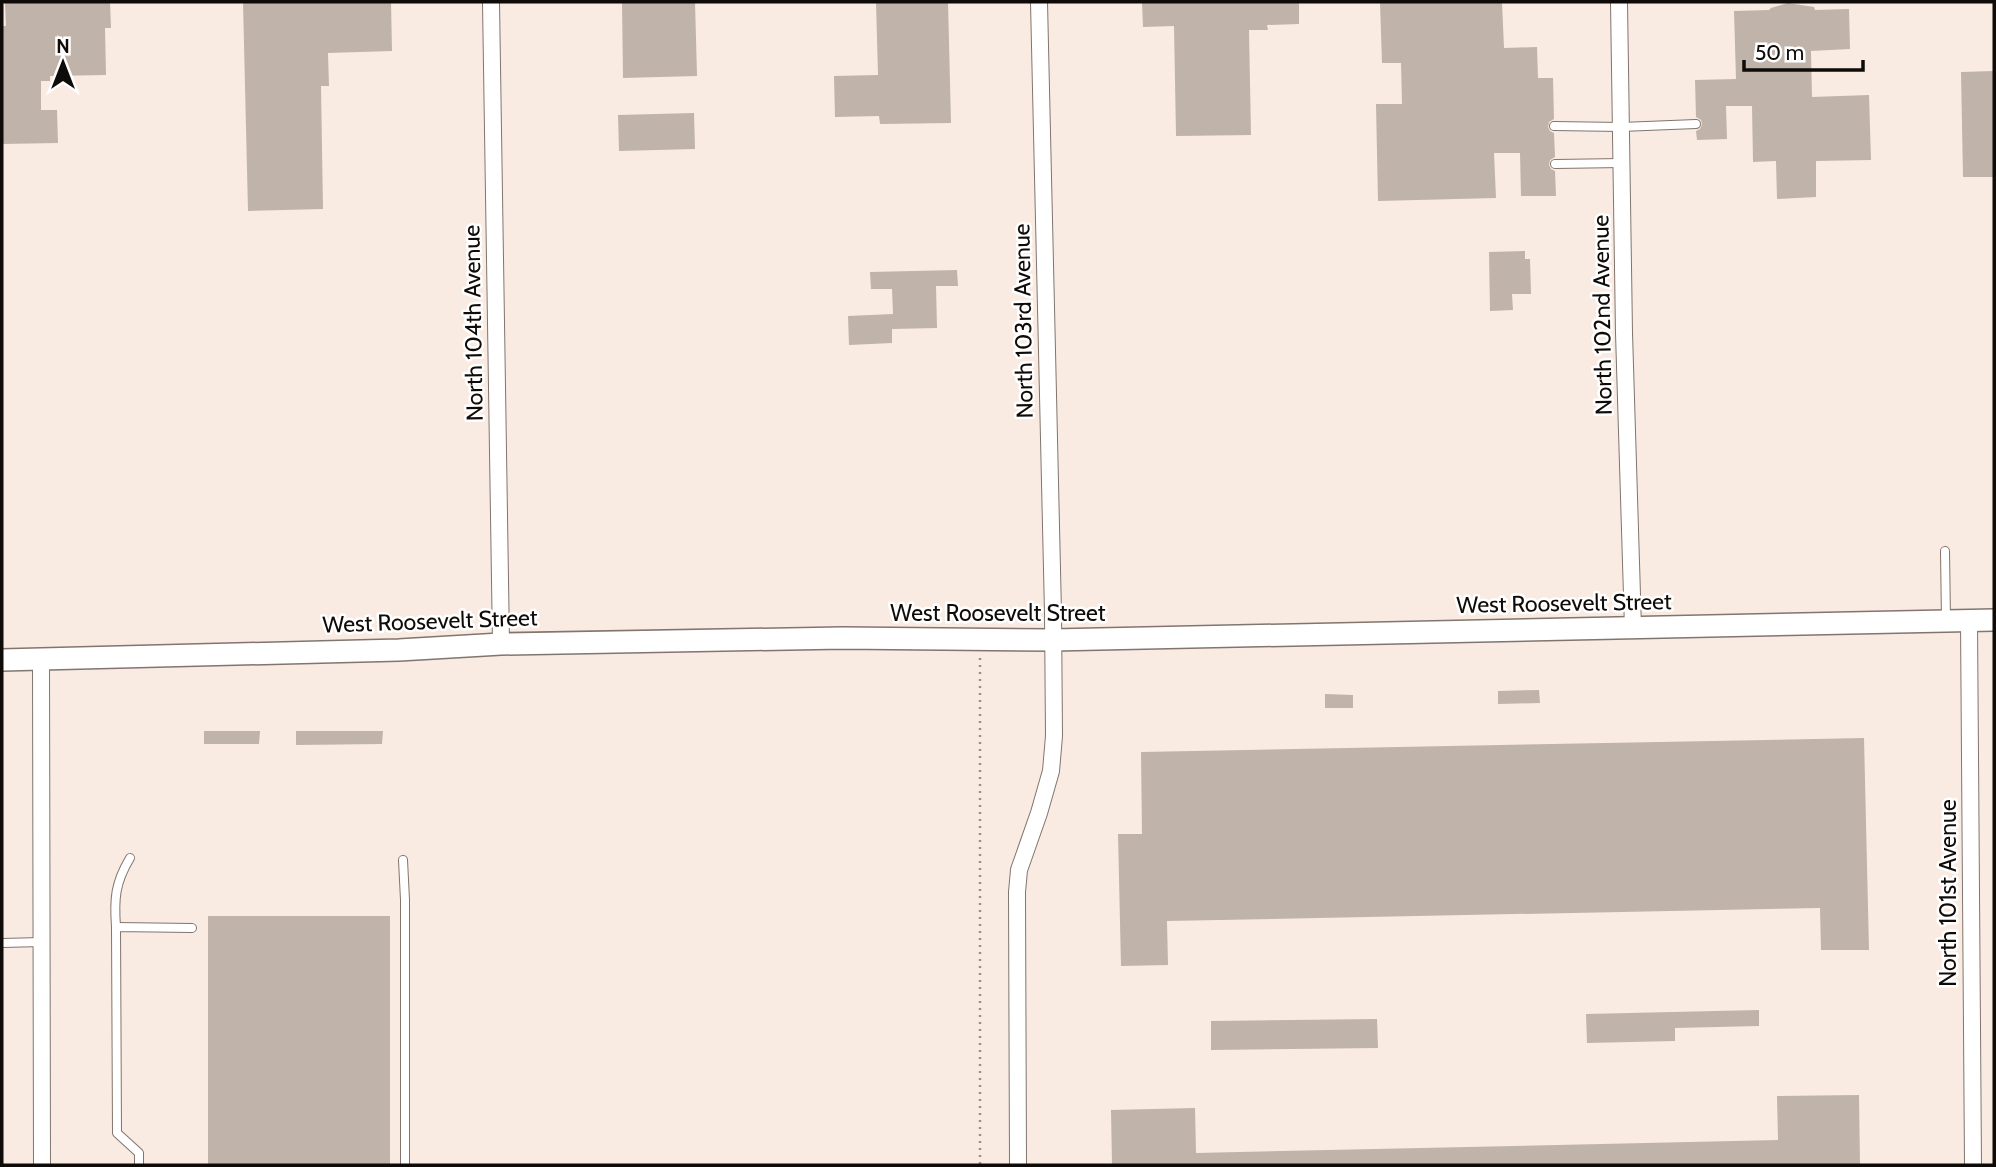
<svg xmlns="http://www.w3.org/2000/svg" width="1996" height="1167" font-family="Cabin,sans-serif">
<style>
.building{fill:#bfb3aa}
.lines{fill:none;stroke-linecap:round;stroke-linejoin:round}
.service-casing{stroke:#81756d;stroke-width:10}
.minor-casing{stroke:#81756d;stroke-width:18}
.tertiary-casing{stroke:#81756d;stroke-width:24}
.path{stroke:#9a9089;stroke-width:2.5;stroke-dasharray:2 5;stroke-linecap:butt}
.service{stroke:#fff;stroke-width:8}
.minor{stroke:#fff;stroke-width:16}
.tertiary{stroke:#fff;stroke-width:21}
.labels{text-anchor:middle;stroke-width:5;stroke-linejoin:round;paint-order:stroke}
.street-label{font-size:23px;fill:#0f0b08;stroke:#fff}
</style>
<rect width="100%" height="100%" fill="#f9ebe2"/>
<g class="building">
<polygon points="5,2 110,2 111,28 105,28 106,75 50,76 50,81 41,81 41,110 57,110 58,143 2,144 2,26 6,26"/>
<polygon points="243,2 391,2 392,51 328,53 329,86 321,86 323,209 248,211"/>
<polygon points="622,2 695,2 697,76 623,78"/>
<polygon points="876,2 948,2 951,123 880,124 879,116 835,117 834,76 878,75"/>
<polygon points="1142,2 1299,2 1299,24 1267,25 1268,30 1249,30 1251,135 1176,136 1174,26 1143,27"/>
<polygon points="1380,2 1502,2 1504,48 1537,47 1538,78 1553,78 1554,119 1549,122 1548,127 1550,131 1554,133 1555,157 1550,160 1549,165 1551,169 1555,171 1556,196 1521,196 1520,153 1494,153 1496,198 1378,201 1376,104 1402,104 1401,63 1382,63"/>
<polygon points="1788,3 1814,7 1815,10 1849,9 1850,49 1811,51 1812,97 1869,95 1871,160 1816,161 1816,197 1777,199 1776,161 1753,162 1752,106 1726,106 1727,139 1697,140 1696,131 1700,129 1702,124 1701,120 1696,117 1695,80 1736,79 1734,11 1769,10 1771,8"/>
<polygon points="1994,71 1994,177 1963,177 1961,72"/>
<polygon points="694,113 695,149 619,151 618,115"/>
<polygon points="1525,251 1525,259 1530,259 1531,294 1512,294 1513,310 1490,311 1489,252"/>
<polygon points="957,270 958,286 936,286 937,328 892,329 892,343 849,345 848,316 893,314 892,289 871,289 870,272"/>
<polygon points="1539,690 1540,703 1498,704 1498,691"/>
<polygon points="1325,694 1353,695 1353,708 1325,708"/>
<polygon points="204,731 260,731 259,744 204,744"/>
<polygon points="296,731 383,731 382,744 296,745"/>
<polygon points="1864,738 1869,950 1821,950 1820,908 1167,921 1168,965 1121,966 1118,834 1142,834 1141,752"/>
<rect x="208" y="916" width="182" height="249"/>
<polygon points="1759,1010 1759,1026 1675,1028 1675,1041 1587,1043 1586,1014"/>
<polygon points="1377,1019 1378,1048 1211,1050 1211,1021"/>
<polygon points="1859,1095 1860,1165 1112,1165 1111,1110 1195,1108 1196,1153 1778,1140 1777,1096"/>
</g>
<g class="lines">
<g class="service-casing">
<g id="service">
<polyline points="1554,126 1621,127 1696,124"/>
<polyline points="1555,164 1622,163"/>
<polyline points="1945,551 1946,621"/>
<polyline points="403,860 405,900 405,1165"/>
<path d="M116 927C114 899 115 883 130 858"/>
<polyline points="2,943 42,942"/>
<polyline points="139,1165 139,1153 117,1133 116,927 192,928"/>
</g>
</g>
<g class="minor-casing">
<g id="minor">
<polyline points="491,2 501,644"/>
<polyline points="1619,2 1624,333 1633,628"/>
<polyline points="1969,620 1973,1165"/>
<polyline points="41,659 42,1165"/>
<polyline points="1018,1165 1017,892 1019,870 1039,813 1051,771 1054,736 1053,613 1039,2"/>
</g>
</g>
<g class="tertiary-casing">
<polyline id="tertiary" points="2,660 399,650 501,644 842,638 1053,640 1994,620"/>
</g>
<polyline class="path" points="980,658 980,1165"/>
<use href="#service" class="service"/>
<use href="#minor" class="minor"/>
<use href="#tertiary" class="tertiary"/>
</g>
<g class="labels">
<g class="street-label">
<text transform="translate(1602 315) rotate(-91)" y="8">North 102nd Avenue</text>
<text transform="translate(1023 321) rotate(-91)" y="8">North 103rd Avenue</text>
<text transform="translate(473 323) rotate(-91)" y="8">North 104th Avenue</text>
<text transform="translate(1564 603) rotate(-1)" y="8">West Roosevelt Street</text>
<text x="998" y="621">West Roosevelt Street</text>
<text transform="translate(430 621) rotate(-2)" y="8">West Roosevelt Street</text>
<text transform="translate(1948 893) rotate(-90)" y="8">North 101st Avenue</text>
</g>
</g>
<rect width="1996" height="1167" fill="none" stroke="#0f0b08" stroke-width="7"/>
<g transform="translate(63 63)" stroke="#ffffff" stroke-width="5" paint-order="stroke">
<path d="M0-5L12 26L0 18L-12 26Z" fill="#0f0b08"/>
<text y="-10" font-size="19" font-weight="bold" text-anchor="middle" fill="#0f0b08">N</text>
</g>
<path d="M1744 60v10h119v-10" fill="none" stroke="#0f0b08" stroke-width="3.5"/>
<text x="1755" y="60" font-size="21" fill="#0f0b08" stroke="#ffffff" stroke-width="5" paint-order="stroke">50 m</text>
</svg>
